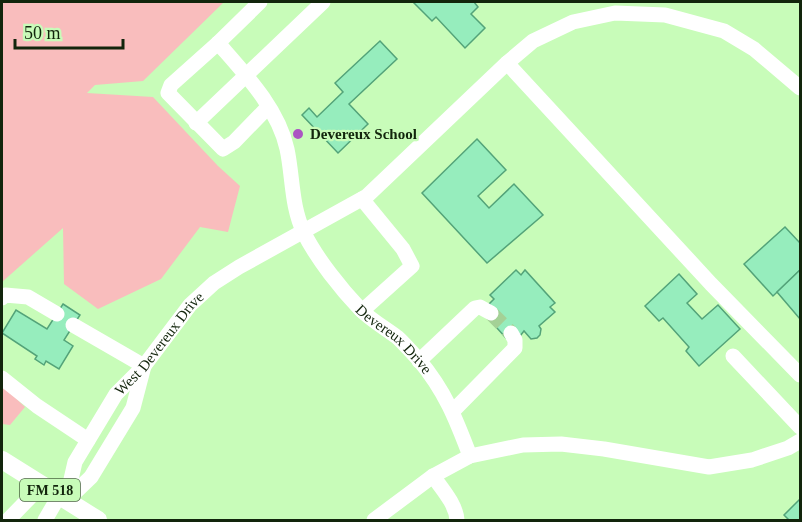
<svg xmlns="http://www.w3.org/2000/svg" width="802" height="522" font-family="Georgia,serif">
<style>
.green{fill:#f9bdbd}
.building{fill:#96edbd;stroke:#53a379;stroke-width:1.5}
.lines{fill:none;stroke-linecap:round;stroke-linejoin:round}
.minor-tunnel{stroke:#a4d196;stroke-width:15;stroke-dasharray:15 8;stroke-linecap:butt}
.minor{stroke:#fff;stroke-width:15}
.major{stroke:#fff;stroke-width:18}
.poi-dot{fill:#ab54c2;stroke:#c8fcb9;stroke-width:2}
.labels{text-anchor:middle;stroke-width:4.5;stroke-linejoin:round;paint-order:stroke}
.shield{fill:#c8fcb9;stroke:#496640;stroke-width:1.5}
.shield-label{font-size:14px;font-weight:bold;fill:#12250c}
.poi-label{font-size:15px;font-weight:bold;fill:#12250c;stroke:#c8fcb9;text-anchor:start}
.street-label{font-size:15px;fill:#12250c;stroke:#c8fcb9}
</style>
<rect width="100%" height="100%" fill="#c8fcb9"/>
<g class="green">
<polygon points="2,2 224,2 143,81 95,85 87,93 153,97 218,166 240,186 228,232 200,227 161,279 98,309 64,284 63,228 2,282"/>
<polygon points="2,385 25,407 10,425 2,424"/>
</g>
<g class="building">
<polygon points="413,2 474,2 478,7 471,14 485,28 465,48 436,17 432,21"/>
<polygon points="380,41 397,59 349,104 368,124 338,153 302,115 309,108 317,117 343,92 335,83"/>
<polygon points="477,139 506,170 478,196 489,208 514,184 543,215 487,263 422,193"/>
<polygon points="785,227 800,243 800,270 773,296 744,264"/>
<polygon points="516,270 521,275 525,270 555,303 550,307 555,312 539,326 541,329 540,335 537,338 531,339 524,331 520,336 506,338 487,317 495,310 489,304 494,299 490,295"/>
<polygon points="800,270 800,319 777,292"/>
<polygon points="679,274 697,294 687,303 702,319 718,305 740,329 699,366 686,351 689,347 663,318 659,321 645,306"/>
<polygon points="63,304 80,315 64,340 73,346 59,369 46,361 44,365 35,359 37,356 2,333 16,310 47,329"/>
<polygon points="800,499 800,520 789,520 784,515"/>
</g>
<g class="lines">
<polyline class="minor-tunnel" points="491,313 511,333"/>
<g class="minor">
<polyline points="260,2 218,43 171,85 168,93 223,149 234,142 268,107"/>
<path id="s1" d="M218 43C245 74 278 108 287 149 293 177 291 206 304 233 317 259 341 289 361 310 371 320 385 328 397 337 405 344 412 353 419 360 445 391 456 419 470 456"/>
<polyline points="507,63 711,284 800,375"/>
<polyline points="196,123 323,2"/>
<polyline points="2,298 5,295 28,297 57,314"/>
<polyline points="362,311 412,266 403,249 362,199"/>
<polyline points="73,325 144,366"/>
<polyline points="733,356 800,427"/>
<polyline points="419,361 475,308 480,307 491,313"/>
<polyline points="2,378 37,406 88,440"/>
<polyline points="453,411 515,348 515,340 511,333"/>
<path d="M433 476C442 489 456 504 457 520"/>
<path id="s2" d="M66 501 75 462 116 394 144 366 190 305 214 283 239 267 367 196 507 63 533 41 573 22 615 13 665 15 724 31 754 49 800 88"/>
<polyline points="66,501 91,477 133,408 144,366"/>
<polyline points="8,520 43,484"/>
<polyline points="45,520 59,496"/>
<polyline points="374,520 433,476 470,456 523,445 561,444 604,449 709,467 752,460 788,448 800,441"/>
</g>
<polyline class="major" points="2,460 98,520"/>
</g>
<circle class="poi-dot" cx="298" cy="134" r="6"/>
<g class="labels">
<rect class="shield" x="20" y="479" width="60" height="22" rx="4.5"/>
<g class="shield-label">
<text x="50" y="495">FM 518</text>
</g>
<g class="poi-label">
<text x="310" y="139">Devereux School</text>
</g>
<g class="street-label">
<text dy="5" stroke="none"><textPath href="#s1" startOffset="354">Devereux Drive</textPath></text>
<text dy="5" stroke="none"><textPath href="#s2" startOffset="186">West Devereux Drive</textPath></text>
</g>
</g>
<rect width="802" height="522" fill="none" stroke="#12250c" stroke-width="6"/>
<path d="M15 39v9h108v-9" fill="none" stroke="#12250c" stroke-width="3"/>
<text x="24" y="39" font-size="18" fill="#12250c" stroke="#c8fcb9" stroke-width="4.5" paint-order="stroke">50 m</text>
</svg>
